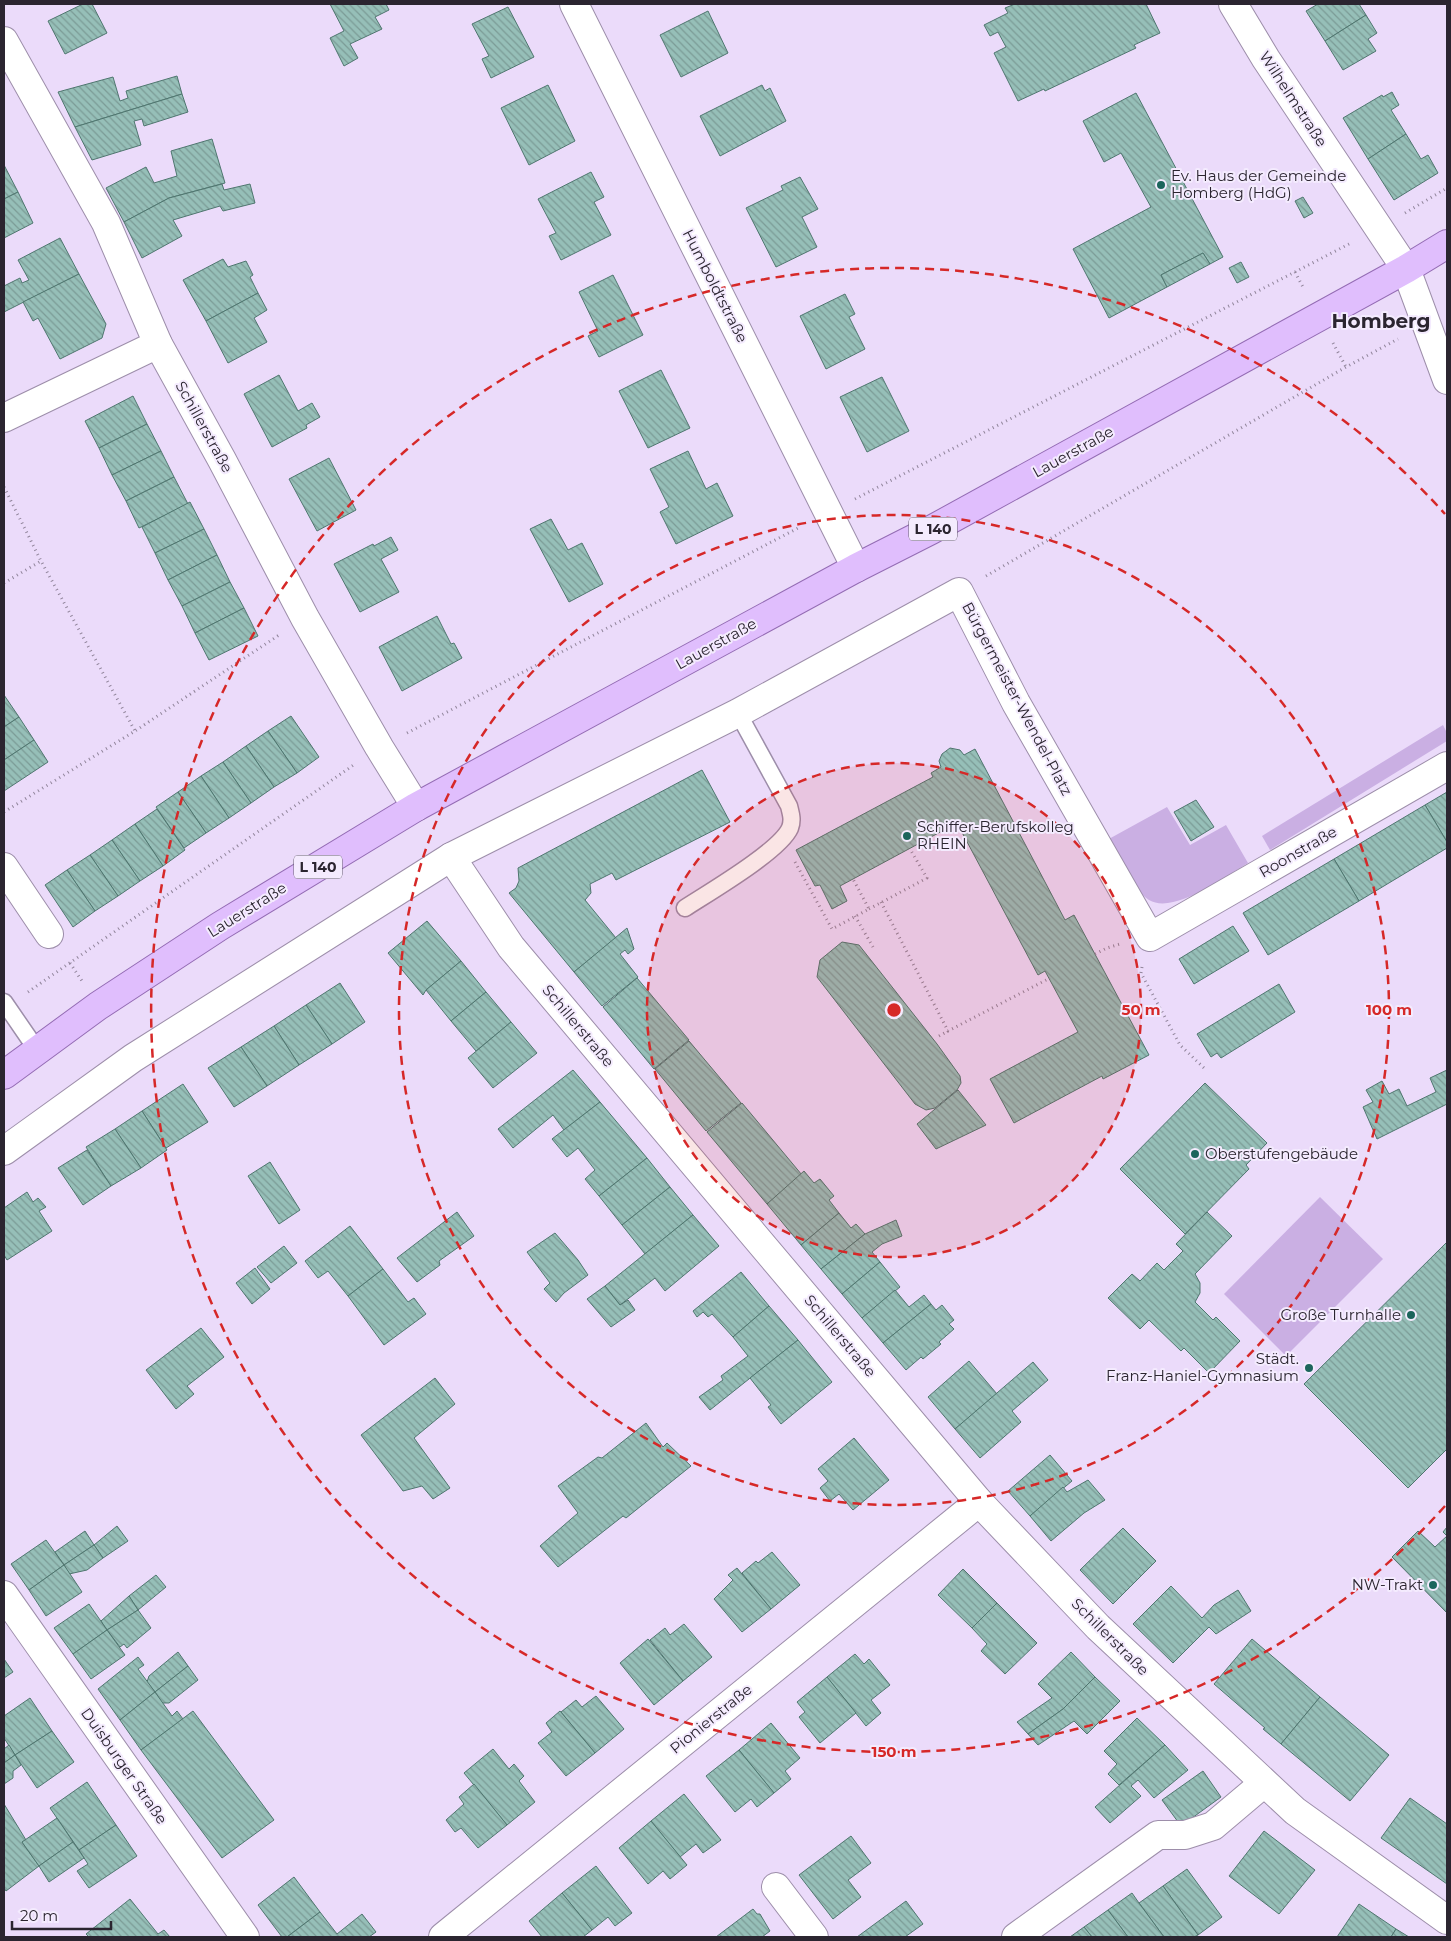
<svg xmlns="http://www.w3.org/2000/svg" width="1451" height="1941" font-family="Montserrat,sans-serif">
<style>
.grass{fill:#caafe3}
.building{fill:url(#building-back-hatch);stroke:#4f766f}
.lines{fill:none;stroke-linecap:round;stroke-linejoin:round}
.lane-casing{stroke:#9d8eaa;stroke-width:19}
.street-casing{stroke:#9d8eaa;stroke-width:30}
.primary-casing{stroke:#946cb4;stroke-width:30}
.path{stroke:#91859b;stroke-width:3;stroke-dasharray:1 4;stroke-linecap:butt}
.lane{stroke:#fff;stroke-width:16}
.street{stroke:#fff;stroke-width:28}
.primary{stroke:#e0befd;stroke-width:28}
.ring{fill:none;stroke:#d62828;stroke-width:2.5;stroke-dasharray:9 6}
.poi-dot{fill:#1c655c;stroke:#f4ebfe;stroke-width:2}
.labels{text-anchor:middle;stroke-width:4;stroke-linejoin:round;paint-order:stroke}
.shield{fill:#f4ebfe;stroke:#67606e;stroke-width:1}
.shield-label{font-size:14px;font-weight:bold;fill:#2b2530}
.street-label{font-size:15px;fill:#2b2530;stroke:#f4ebfe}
.poi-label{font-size:15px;fill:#2b2530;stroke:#f4ebfe;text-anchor:start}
.district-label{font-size:20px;font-weight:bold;fill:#2b2530;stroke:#f4ebfe}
.centre{fill:#d62828;stroke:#f4ebfe;stroke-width:2.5}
.ring-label{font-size:15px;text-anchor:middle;font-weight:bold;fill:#d62828;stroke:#f4ebfe;stroke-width:4;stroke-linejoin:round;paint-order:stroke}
</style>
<defs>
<pattern id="building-back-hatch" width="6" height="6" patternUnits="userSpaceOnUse" patternTransform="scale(1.25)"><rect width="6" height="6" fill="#96bfb8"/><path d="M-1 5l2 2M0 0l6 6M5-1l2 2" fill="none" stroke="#7b9b96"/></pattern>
</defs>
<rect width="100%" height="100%" fill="#ebdbfa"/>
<g class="grass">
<polygon points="1443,725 1447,733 1447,741 1270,850 1262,836"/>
<path d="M1167 807 1190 845 1226 825 1248 863C1226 876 1174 915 1149 900 1133 890 1118 856 1107 840Z"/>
<polygon points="1320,1197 1383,1259 1286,1356 1224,1294"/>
</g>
<g class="building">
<polygon points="83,4 92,4 107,33 65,54 48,21"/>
<polygon points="330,4 386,4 389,10 375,17 382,29 350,44 358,58 344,66 330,38 344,31"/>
<polygon points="1015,4 1146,4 1160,33 1134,45 1136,48 1045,91 1044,89 1018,101 994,53 1006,47 998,32 990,36 984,25 1008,13 1005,8"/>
<polygon points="1318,4 1359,4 1366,15 1325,41 1306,11"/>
<polygon points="508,7 534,57 491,78 482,59 489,56 472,24"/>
<polygon points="708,11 728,53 681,77 660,35"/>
<polygon points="1366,15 1377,33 1368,39 1376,51 1343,70 1325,41"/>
<polygon points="177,76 182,94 75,127 58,92 113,77 120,101 128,98 126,91"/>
<polygon points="548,85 575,141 529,165 501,108"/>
<polygon points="762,85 765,91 770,88 786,121 720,156 700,116"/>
<polygon points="1392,92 1399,105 1391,110 1406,134 1368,159 1343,118 1382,95 1383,97"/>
<polygon points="1136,93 1223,257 1210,264 1203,253 1161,275 1167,287 1109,318 1073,249 1151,207 1121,153 1104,162 1083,121"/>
<polygon points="182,94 188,112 144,126 142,119 134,121 141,145 92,160 75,127"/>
<polygon points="1406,134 1421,159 1428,155 1438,173 1394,200 1368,159"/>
<polygon points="212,139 225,183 169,198 124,222 106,188 146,167 154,183 177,176 171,151"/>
<polygon points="4,165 18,192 4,199"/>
<polygon points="591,172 604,197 594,202 611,235 561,260 549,236 556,233 538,199"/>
<polygon points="800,177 818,209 802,217 817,247 776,267 746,208 783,190 781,186"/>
<polygon points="222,184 224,190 250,184 255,203 223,211 220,206 173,220 182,236 142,258 124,222 169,198"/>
<polygon points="18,192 33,223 4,238 4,199"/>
<polygon points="1303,197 1313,213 1304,218 1295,201"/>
<polygon points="60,238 79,274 4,312 4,286 20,278 22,283 29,280 18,260"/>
<polygon points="1203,253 1210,264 1167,287 1161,275"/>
<polygon points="223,259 228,267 246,261 253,275 250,277 258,293 206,321 183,280"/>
<polygon points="1241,262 1249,277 1237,283 1229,268"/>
<polygon points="79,274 106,324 102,338 60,359 38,318 33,321 23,302"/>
<polygon points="613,275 643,335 599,357 588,336 598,331 579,292"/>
<polygon points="258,293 267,310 254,318 267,342 228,363 206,321"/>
<polygon points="845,294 855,314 849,317 865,349 826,369 800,316"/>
<polygon points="661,370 690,428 648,448 619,391"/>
<polygon points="279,375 298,411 312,403 320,417 306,425 307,428 272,447 244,394"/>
<polygon points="882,377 909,431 867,452 840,397"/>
<polygon points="133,396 147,424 99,448 85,421"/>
<polygon points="147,424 161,451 112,475 99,448"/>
<polygon points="161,451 174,477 126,501 112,475"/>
<polygon points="688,451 706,489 717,483 733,516 676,544 660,512 669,507 650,469"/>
<polygon points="329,458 356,510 317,531 289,479"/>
<polygon points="174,477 188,504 139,528 126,501"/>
<polygon points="190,502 204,529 155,553 142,527"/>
<polygon points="551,519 568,550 582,543 603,584 569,602 530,529"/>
<polygon points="204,529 217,555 168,580 155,553"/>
<polygon points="391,537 398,550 381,559 399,592 360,612 334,564 373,544 374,546"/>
<polygon points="217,555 230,582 182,606 168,580"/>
<polygon points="230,582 244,608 195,633 182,606"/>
<polygon points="244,608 258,636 209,660 195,633"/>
<polygon points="437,616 451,644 454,643 462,658 402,691 379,647"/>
<polygon points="4,695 19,717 4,727"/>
<polygon points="291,716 319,757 297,773 268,731"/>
<polygon points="19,717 34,740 4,760 4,727"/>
<polygon points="268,731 297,773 274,787 246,746"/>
<polygon points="34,740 48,762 4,791 4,760"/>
<polygon points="246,746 274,787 251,803 223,762"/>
<polygon points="950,748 960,750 964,755 975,749 1065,920 1074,915 1149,1055 1103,1079 1102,1076 1014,1123 990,1079 1078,1032 1045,971 1038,975 957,823 840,886 847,901 832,909 820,885 815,886 796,850 933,777 931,773 941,767 939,761 942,754"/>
<polygon points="223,762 251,803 229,818 201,776"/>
<polygon points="702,770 730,822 616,880 612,873 590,884 591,893 585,900 616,938 574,972 509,893 516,888 519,881 518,868"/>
<polygon points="201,776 229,818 206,833 178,792"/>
<polygon points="178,792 206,833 184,848 156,807"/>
<polygon points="1447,792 1447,842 1425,805"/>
<polygon points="1196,800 1214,827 1191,841 1174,812"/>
<polygon points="1425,805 1447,842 1447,848 1359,901 1334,859"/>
<polygon points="157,809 185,850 163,866 135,824"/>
<polygon points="135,824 163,866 140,881 112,840"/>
<polygon points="112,840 140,881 118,896 90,855"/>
<polygon points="90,855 118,896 95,911 67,870"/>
<polygon points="1334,859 1359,901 1268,955 1243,913"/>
<polygon points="67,870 95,911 73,927 45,885"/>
<polygon points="427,921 461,961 426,990 423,995 388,953"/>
<polygon points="1233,926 1249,951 1194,984 1179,959"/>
<polygon points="627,928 634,949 628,954 625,950 620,954 638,977 602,1006 574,972"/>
<polygon points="842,942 859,945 937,1044 960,1076 961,1083 957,1090 935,1108 926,1110 915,1104 817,977 820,960"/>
<polygon points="461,961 486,992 451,1021 426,990"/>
<polygon points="637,978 689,1040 654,1069 603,1007"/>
<polygon points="340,983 365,1022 332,1044 306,1005"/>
<polygon points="1279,984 1295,1012 1221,1058 1217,1053 1211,1057 1197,1034"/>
<polygon points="486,992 511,1022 476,1051 451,1021"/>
<polygon points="306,1005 332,1044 299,1065 274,1026"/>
<polygon points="511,1022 537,1053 493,1088 468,1058"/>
<polygon points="274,1026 299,1065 267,1086 241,1047"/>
<polygon points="689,1041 741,1103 706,1131 655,1069"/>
<polygon points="241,1047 267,1086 234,1107 208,1068"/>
<polygon points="573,1070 600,1102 564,1130 553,1115 513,1148 498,1129"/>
<polygon points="1447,1070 1447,1104 1377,1139 1363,1107 1373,1102 1366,1090 1382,1081 1389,1094 1399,1089 1407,1106 1436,1092 1430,1078"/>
<polygon points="1205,1083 1267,1143 1246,1165 1249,1169 1185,1234 1120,1169"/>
<polygon points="183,1084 208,1122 166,1148 142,1111"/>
<polygon points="958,1090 986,1125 936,1149 917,1124"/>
<polygon points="600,1102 647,1158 599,1196 585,1179 595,1170 578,1148 567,1157 552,1139"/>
<polygon points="742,1103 802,1175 767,1204 707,1132"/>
<polygon points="142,1111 167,1150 141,1168 115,1129"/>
<polygon points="115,1129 141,1168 111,1186 86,1147"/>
<polygon points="87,1150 111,1186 83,1205 58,1168"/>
<polygon points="647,1158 670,1187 622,1225 599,1196"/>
<polygon points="270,1162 300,1210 279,1224 248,1176"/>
<polygon points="804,1171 814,1183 820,1179 834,1196 829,1200 839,1213 801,1245 767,1204"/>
<polygon points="670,1187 693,1215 645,1254 622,1225"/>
<polygon points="27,1192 33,1202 38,1198 46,1207 39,1211 52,1231 7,1260 4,1255 4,1208"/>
<polygon points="457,1212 474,1236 439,1261 440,1265 417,1282 397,1258"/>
<polygon points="1207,1212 1232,1236 1195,1274 1200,1283 1200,1293 1195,1302 1213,1320 1216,1317 1240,1341 1209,1373 1184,1348 1181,1351 1149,1320 1140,1329 1108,1298 1132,1274 1140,1281 1157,1263 1164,1270 1183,1251 1176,1244"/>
<polygon points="839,1213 851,1228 856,1224 865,1234 821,1269 801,1245"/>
<polygon points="693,1215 719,1246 665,1291 655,1278 620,1305 605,1286"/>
<polygon points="896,1220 902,1236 882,1244 872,1252 880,1262 842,1294 821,1269 865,1234"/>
<polygon points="350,1226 383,1269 348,1296 328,1271 318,1278 305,1261"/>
<polygon points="555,1233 578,1260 588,1275 564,1293 556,1302 544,1289 550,1283 527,1252"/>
<polygon points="1446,1243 1447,1245 1447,1449 1408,1488 1304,1384"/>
<polygon points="284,1246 297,1263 271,1283 257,1267"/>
<polygon points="880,1262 900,1287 862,1318 842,1294"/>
<polygon points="255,1268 270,1289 252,1304 236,1283"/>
<polygon points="383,1269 408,1302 414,1298 426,1314 384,1345 348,1296"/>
<polygon points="741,1272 769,1306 733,1337 712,1314 708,1317 703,1312 697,1317 693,1311"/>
<polygon points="605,1286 620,1305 628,1300 635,1310 611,1327 587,1299"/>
<polygon points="895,1290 909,1307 924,1295 931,1304 883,1343 862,1318"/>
<polygon points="931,1304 936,1310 942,1305 954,1320 949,1324 954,1329 939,1342 941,1344 923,1359 921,1357 906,1370 883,1343"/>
<polygon points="769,1306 798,1340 710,1410 699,1397 723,1380 721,1376 748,1356 733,1337"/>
<polygon points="201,1328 224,1357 187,1386 194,1394 176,1409 146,1370"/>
<polygon points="798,1340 832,1382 781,1424 768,1407 771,1405 750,1378"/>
<polygon points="969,1361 997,1394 955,1429 928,1397"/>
<polygon points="1033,1362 1048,1380 1012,1411 1021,1422 980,1458 955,1429"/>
<polygon points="435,1378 455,1404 414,1438 450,1488 433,1499 422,1486 403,1491 361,1435"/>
<polygon points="646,1423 663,1447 667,1443 691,1466 626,1518 623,1516 558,1567 540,1546 578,1513 558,1486 598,1457 602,1458"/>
<polygon points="854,1438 889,1480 853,1510 839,1494 830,1501 820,1488 828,1481 818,1469"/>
<polygon points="1050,1455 1072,1481 1030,1516 1008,1491"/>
<polygon points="1088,1480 1105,1500 1084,1513 1051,1541 1030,1516 1063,1487 1067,1492"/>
<polygon points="117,1526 128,1541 103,1558 94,1545"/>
<polygon points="1447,1527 1447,1613 1392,1557 1418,1531 1435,1547 1447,1536 1443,1532"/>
<polygon points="1123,1528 1156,1561 1113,1604 1080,1570"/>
<polygon points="85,1531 94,1545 64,1565 55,1552"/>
<polygon points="46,1540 64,1565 29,1590 11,1564"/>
<polygon points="94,1545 103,1558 87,1570 69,1574 64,1565"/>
<polygon points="772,1552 800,1585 771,1609 742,1573 756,1561 758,1563"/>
<polygon points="64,1565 82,1592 46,1616 29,1590"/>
<polygon points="737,1568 771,1609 742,1632 714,1599 733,1580 728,1575"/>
<polygon points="963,1569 997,1603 972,1628 938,1595"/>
<polygon points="156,1575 166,1587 138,1610 129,1596"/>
<polygon points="1171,1586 1202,1618 1214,1605 1238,1590 1251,1611 1216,1634 1209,1627 1173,1663 1133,1624"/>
<polygon points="129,1596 138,1610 107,1630 101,1621"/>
<polygon points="997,1603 1037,1643 1005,1674 981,1651 987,1644 972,1628"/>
<polygon points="89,1604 107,1630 73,1654 54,1628"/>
<polygon points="138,1610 151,1628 127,1648 124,1644 120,1647 107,1630"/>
<polygon points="684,1624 712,1657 683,1681 650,1640 665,1628 670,1635"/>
<polygon points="107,1630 125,1655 91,1679 73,1654"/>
<polygon points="648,1639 683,1681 654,1705 620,1663"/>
<polygon points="1252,1639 1320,1697 1281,1744 1263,1729 1265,1728 1214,1684"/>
<polygon points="178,1652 188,1666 155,1692 147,1682 149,1676"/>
<polygon points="1071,1652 1095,1677 1063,1709 1028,1734 1017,1722 1052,1698 1038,1684"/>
<polygon points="855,1654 864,1664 869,1659 890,1685 871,1700 881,1713 866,1726 827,1677"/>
<polygon points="138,1657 144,1665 138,1669 155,1692 120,1720 98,1689"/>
<polygon points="4,1659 13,1672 4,1678"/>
<polygon points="188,1666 198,1680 169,1703 162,1703 155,1692"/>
<polygon points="827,1677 856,1713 820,1743 799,1717 805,1712 797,1702"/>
<polygon points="1095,1677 1120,1701 1087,1734 1074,1721 1038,1745 1028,1734 1063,1709"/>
<polygon points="155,1692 172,1716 177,1711 183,1719 141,1750 120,1720"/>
<polygon points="596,1696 624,1729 595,1753 561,1712 576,1700 582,1707"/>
<polygon points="1320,1697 1389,1755 1350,1801 1281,1744"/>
<polygon points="30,1698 52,1731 15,1755 4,1738 4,1716"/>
<polygon points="193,1711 274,1820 222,1858 141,1750"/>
<polygon points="560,1711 595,1753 566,1776 538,1743 552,1732 546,1723"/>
<polygon points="1137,1718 1165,1745 1119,1785 1108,1774 1117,1764 1104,1751"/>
<polygon points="771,1723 800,1758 785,1771 791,1779 774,1793 739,1750"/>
<polygon points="52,1731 74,1762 37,1788 15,1755"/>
<polygon points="9,1745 15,1755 4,1763 4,1749"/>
<polygon points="1165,1745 1188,1770 1154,1798 1138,1780 1131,1786 1141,1796 1110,1823 1095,1807"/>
<polygon points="493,1749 509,1769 514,1764 524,1776 519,1781 535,1802 507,1825 464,1773"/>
<polygon points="739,1750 774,1793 757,1807 751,1799 735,1812 706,1776"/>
<polygon points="15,1755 21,1765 13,1771 13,1778 4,1784 4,1763"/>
<polygon points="1203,1771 1221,1797 1181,1826 1162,1800"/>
<polygon points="87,1782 116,1825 79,1850 50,1808"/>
<polygon points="474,1784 507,1825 478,1848 461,1828 455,1832 446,1820 464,1804 459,1797"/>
<polygon points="684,1794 721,1840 703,1853 696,1844 680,1857 651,1821"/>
<polygon points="1410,1798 1447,1824 1447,1884 1381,1838"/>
<polygon points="4,1804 26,1840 22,1842 39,1866 6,1891 4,1888"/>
<polygon points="57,1818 73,1842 39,1866 22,1842"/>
<polygon points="651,1821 687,1865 670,1879 663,1871 648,1884 619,1848"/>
<polygon points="116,1825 137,1856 89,1888 77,1871 88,1864 79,1850"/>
<polygon points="1264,1831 1315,1870 1279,1914 1229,1876"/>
<polygon points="851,1836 871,1863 848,1880 861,1897 833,1919 799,1875"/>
<polygon points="73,1842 84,1858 49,1882 39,1866"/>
<polygon points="596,1866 632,1913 615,1926 608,1917 592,1930 562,1893"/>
<polygon points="1187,1869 1222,1917 1198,1935 1163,1886"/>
<polygon points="294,1877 320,1912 287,1937 282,1937 258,1905"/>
<polygon points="1163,1886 1198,1935 1194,1937 1164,1937 1139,1903"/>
<polygon points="562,1893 592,1930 583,1937 542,1937 529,1921"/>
<polygon points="1132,1893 1139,1903 1164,1937 1128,1937 1108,1910"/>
<polygon points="130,1899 158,1934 164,1930 170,1937 89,1937 86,1934"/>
<polygon points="906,1901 923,1924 905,1937 857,1937"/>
<polygon points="1359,1904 1396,1929 1391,1937 1337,1937"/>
<polygon points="753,1909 757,1914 760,1914 770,1931 762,1937 716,1937"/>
<polygon points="1108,1910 1128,1937 1092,1937 1084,1927"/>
<polygon points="320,1912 337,1934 362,1914 376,1932 369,1937 287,1937"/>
<polygon points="1084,1927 1092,1937 1070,1937"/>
<polygon points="1396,1929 1409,1937 1391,1937"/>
</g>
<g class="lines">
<g class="lane-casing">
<g id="lane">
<path d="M685 908C708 893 780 851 790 828 793 820 791 814 789 806L738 713"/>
<polyline points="4,1002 37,1050"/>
</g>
</g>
<g class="street-casing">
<g id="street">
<polyline points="574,4 856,568"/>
<polyline points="1233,4 1266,59 1406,269 1447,380"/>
<polyline points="4,41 106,223 158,344 222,460 305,618 379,747 416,807"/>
<polyline points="4,418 158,344"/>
<polyline points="451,857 511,947 979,1502 1098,1627 1295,1811 1447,1920"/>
<polyline points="4,867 49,934"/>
<polyline points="4,1151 133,1058 451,857 738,713 959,592 1016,703 1150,937 1447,766"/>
<polyline points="4,1595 245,1937"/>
<polyline points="776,1887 814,1937"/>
<polyline points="443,1937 979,1502"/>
<polyline points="1016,1937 1158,1835 1185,1835 1213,1826 1264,1783"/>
</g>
</g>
<g class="primary-casing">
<polyline id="primary" points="4,1075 98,1006 220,926 416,807 856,568 931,530 1406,269 1447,244"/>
</g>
<g class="path">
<polyline points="1405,213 1447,188"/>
<polyline points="1295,272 1304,289"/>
<polyline points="1333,343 1346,367"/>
<polyline points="4,487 41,561 135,731"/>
<polyline points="855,499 1351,243"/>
<polyline points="986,576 1346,367 1398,339"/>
<polyline points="4,583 41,561"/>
<polyline points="407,733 800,527"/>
<polyline points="4,812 135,731 279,635"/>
<polyline points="795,862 832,929 869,909 853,879"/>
<polyline points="881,902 948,1031 1050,978"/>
<polyline points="869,909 927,878 910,849"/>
<polyline points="855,916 873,947"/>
<polyline points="1095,954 1107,948 1120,944"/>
<polyline points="70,963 82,981"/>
<polyline points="1142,967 1141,973 1180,1045 1204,1068"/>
<polyline points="28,992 355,764"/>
<polyline points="939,1036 948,1031"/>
</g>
<use href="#lane" class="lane"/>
<use href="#street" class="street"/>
<use href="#primary" class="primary"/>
</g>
<circle cx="894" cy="1010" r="247" fill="#d62828" fill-opacity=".12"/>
<g class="ring">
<circle cx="894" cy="1010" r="247"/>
<circle cx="894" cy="1010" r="495"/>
<path d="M1445 1506A742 742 0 1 1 1445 514"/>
</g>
<g class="poi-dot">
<circle cx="1161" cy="185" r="5"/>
<circle cx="907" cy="836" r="5"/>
<circle cx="1195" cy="1154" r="5"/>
<circle cx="1411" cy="1315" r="5"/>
<circle cx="1309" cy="1368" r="5"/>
<circle cx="1433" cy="1585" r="5"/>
</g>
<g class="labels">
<g class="shield">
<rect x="909" y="517.5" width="48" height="23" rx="4"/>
<rect x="294" y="855.5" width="48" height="23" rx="4"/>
</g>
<g class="shield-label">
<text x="933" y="534">L 140</text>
<text x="318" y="872">L 140</text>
</g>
<g class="street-label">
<text transform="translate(1293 99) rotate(57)" y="5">Wilhelmstraße</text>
<text transform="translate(715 286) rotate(63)" y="5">Humboldtstraße</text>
<text transform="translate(204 427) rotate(61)" y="5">Schillerstraße</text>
<text transform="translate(1073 452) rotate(-29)" y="5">Lauerstraße</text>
<text transform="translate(716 644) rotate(-29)" y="5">Lauerstraße</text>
<text transform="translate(1017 699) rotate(62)" y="5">Bürgermeister-Wendel-Platz</text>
<text transform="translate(1298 852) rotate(-30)" y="5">Roonstraße</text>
<text transform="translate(247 910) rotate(-32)" y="5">Lauerstraße</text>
<text transform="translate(578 1026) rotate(50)" y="5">Schillerstraße</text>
<text transform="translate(840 1336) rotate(50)" y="5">Schillerstraße</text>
<text transform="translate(1110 1637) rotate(45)" y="5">Schillerstraße</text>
<text transform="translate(711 1719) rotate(-39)" y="5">Pionierstraße</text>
<text transform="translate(124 1766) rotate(55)" y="5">Duisburger Straße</text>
</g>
<g class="poi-label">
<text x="1171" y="181">Ev. Haus der Gemeinde<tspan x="1171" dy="17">Homberg (HdG)</tspan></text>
<text x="917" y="832">Schiffer-Berufskolleg<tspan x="917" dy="17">RHEIN</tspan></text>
<text x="1205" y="1159">Oberstufengebäude</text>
<text x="1401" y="1320" text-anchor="end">Große Turnhalle</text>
<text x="1299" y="1364" text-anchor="end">Städt.<tspan x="1299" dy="17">Franz-Haniel-Gymnasium</tspan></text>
<text x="1423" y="1590" text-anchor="end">NW-Trakt</text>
</g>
<g class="district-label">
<text x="1381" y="328">Homberg</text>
</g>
</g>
<circle cx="894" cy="1010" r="8" class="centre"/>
<g class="ring-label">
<text x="1141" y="1015">50 m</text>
<text x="1389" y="1015">100 m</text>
<text x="894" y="1757">150 m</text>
</g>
<rect width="1451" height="1941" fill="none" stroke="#2b2530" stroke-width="10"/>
<path d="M12 1921v8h99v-8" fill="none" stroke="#2b2530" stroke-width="2.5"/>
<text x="20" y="1921" font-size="15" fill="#2b2530" stroke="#f4ebfe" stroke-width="4" paint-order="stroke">20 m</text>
</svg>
